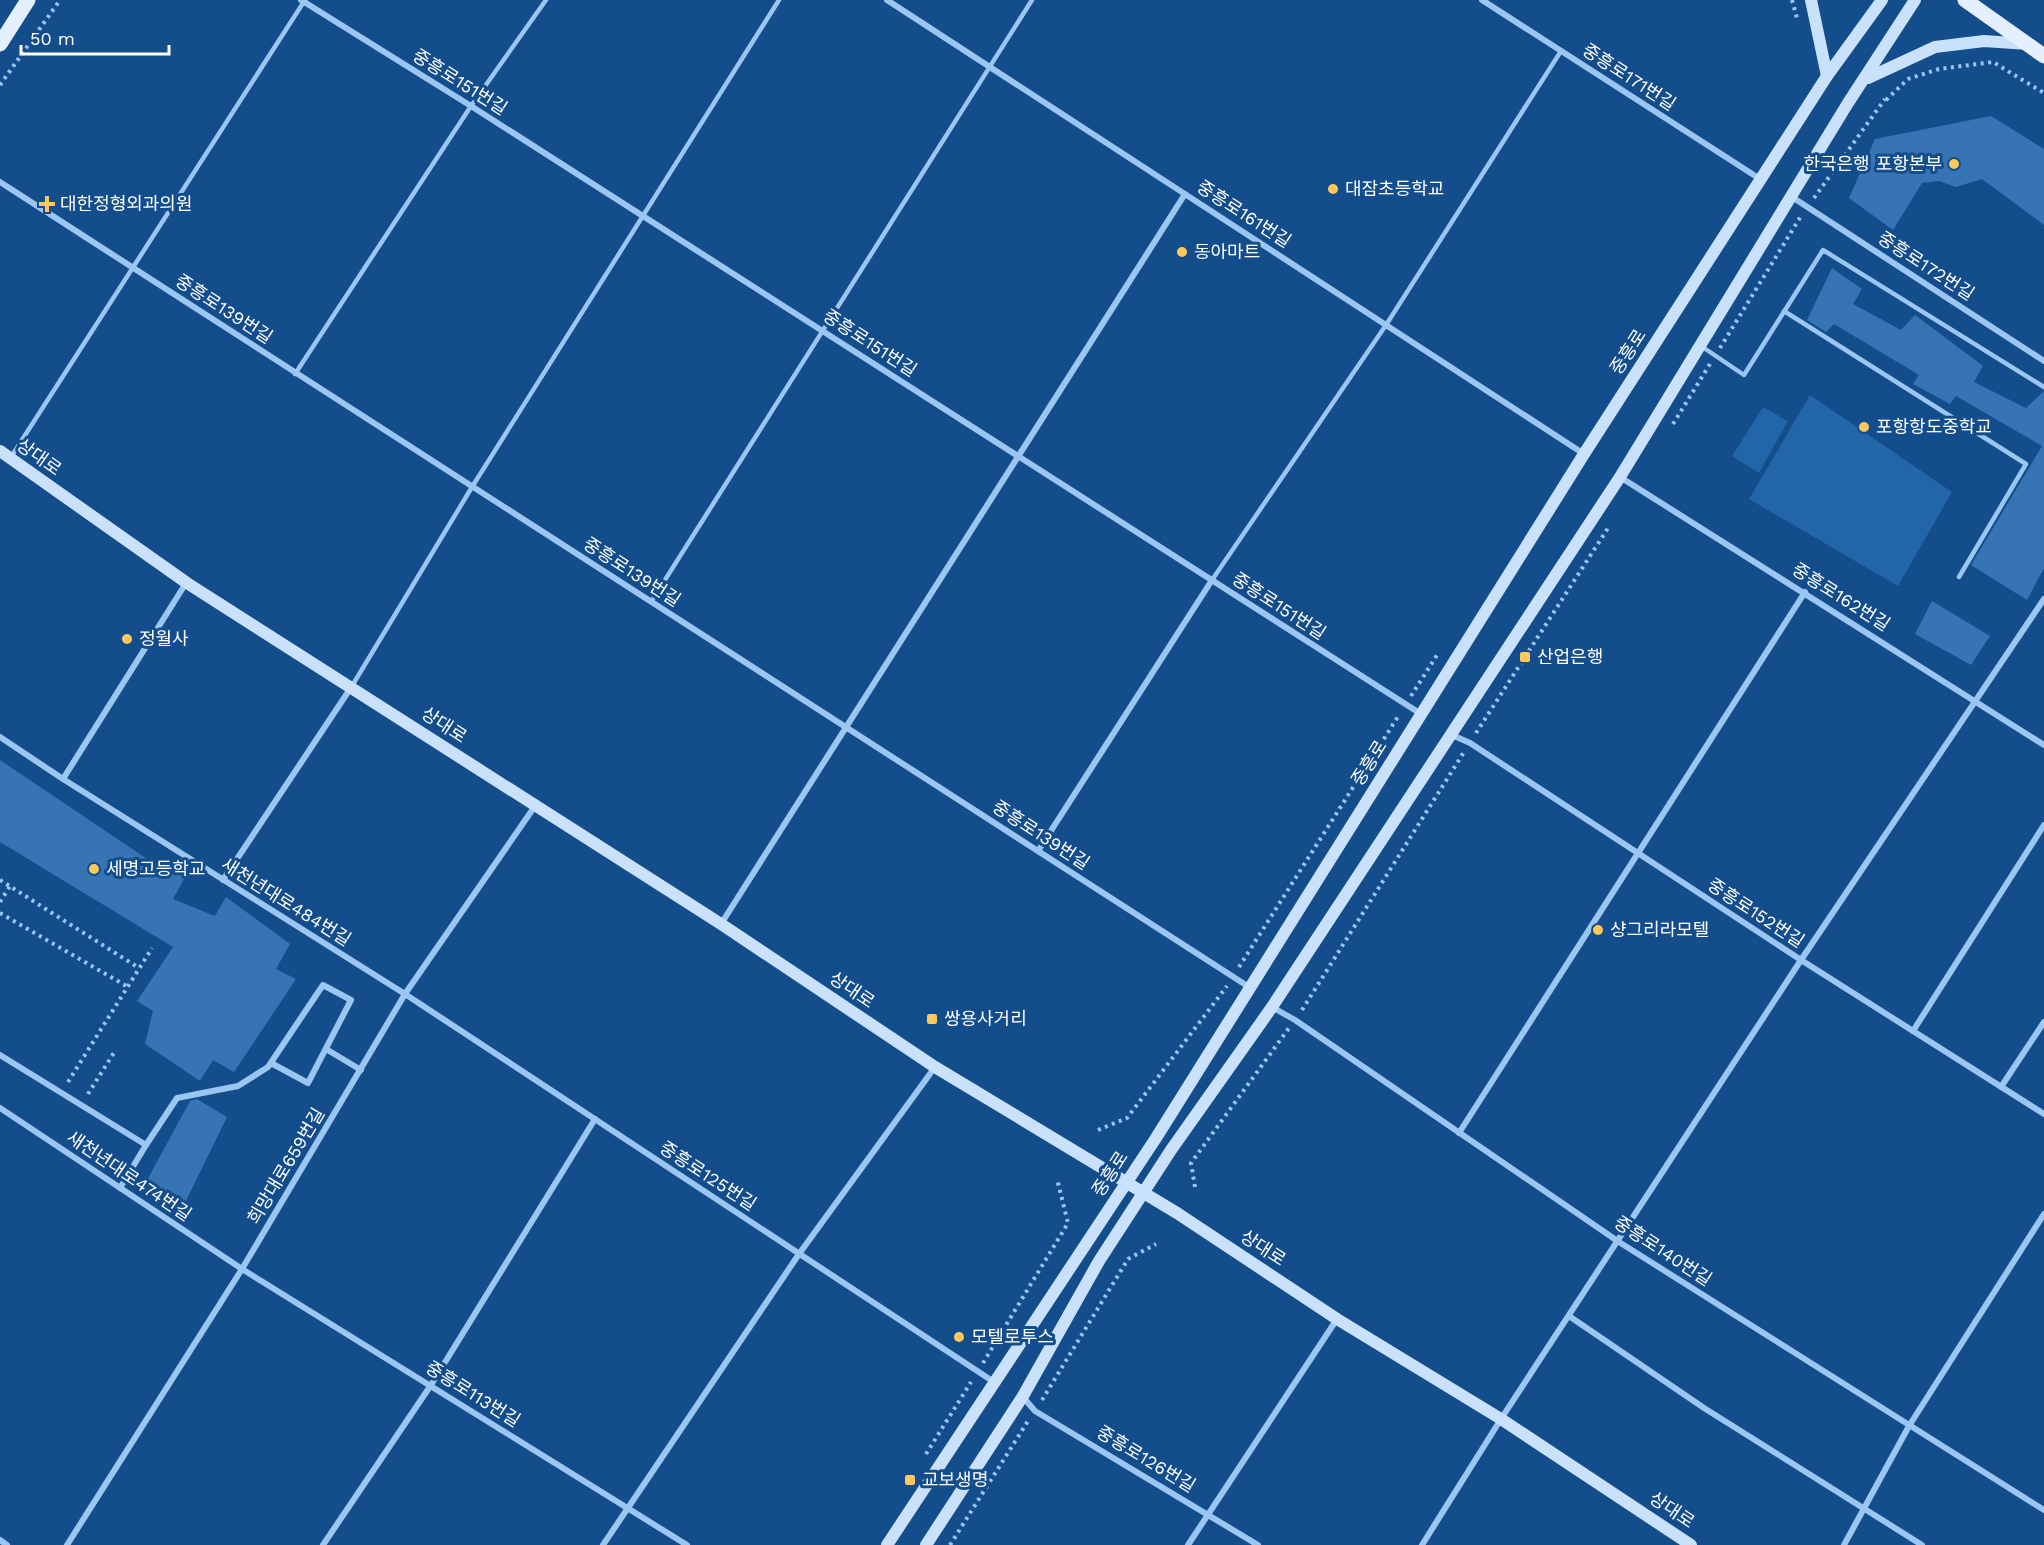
<svg xmlns="http://www.w3.org/2000/svg" width="2044" height="1545" font-family="'Work Sans','Noto Sans KR',sans-serif">
<style>
.green{fill:#2265a9}
.building{fill:#3774b3}
.lines{fill:none;stroke-linecap:round;stroke-linejoin:round}
.path{stroke:#9bc6f1;stroke-width:4;stroke-dasharray:3 4.5;stroke-linecap:butt}
.lane{stroke:#9bc6f1;stroke-width:4.5}
.street{stroke:#9bc6f1;stroke-width:6}
.secondary{stroke:#c9e1fb;stroke-width:12}
.primary{stroke:#e5f0ff;stroke-width:15}
.poi-dot{fill:#ffc85b;stroke:#134d8c;stroke-width:2}
.labels{text-anchor:middle;stroke-width:6;stroke-linejoin:round;paint-order:stroke}
.street-label{font-size:18px;fill:#fff;stroke:#134d8c}
.poi-label{font-size:18px;fill:#fff;stroke:#134d8c;text-anchor:start}
</style>
<rect width="100%" height="100%" fill="#134d8c"/>
<g class="green">
<polygon points="1810,395 1952,492 1898,586 1749,499"/>
<polygon points="1763,407 1788,421 1759,473 1732,456"/>
</g>
<g class="building">
<polygon points="1991,116 2044,149 2044,225 1982,179 1956,187 1939,181 1922,183 1893,230 1849,198 1875,139"/>
<polygon points="1832,268 1862,289 1853,304 1901,330 1915,315 1983,366 1974,382 2026,408 2044,391 2044,568 2027,600 1971,565 2042,446 1956,396 1950,404 1913,384 1919,375 1834,324 1826,332 1807,320"/>
<polygon points="1932,601 1990,636 1971,665 1915,634"/>
<polygon points="0,760 165,871 170,860 188,872 173,899 215,916 226,897 290,944 276,969 296,979 234,1072 213,1060 200,1081 145,1044 153,1011 137,1001 173,947 0,842"/>
<polygon points="197,1099 227,1117 182,1209 146,1182 190,1101"/>
</g>
<g class="lines">
<g class="path">
<polyline points="1792,0 1797,18"/>
<polyline points="0,85 60,0"/>
<polyline points="1886,100 1908,79 1939,69 1993,62 2044,93"/>
<polyline points="1814,198 1885,99"/>
<polyline points="1720,348 1801,216"/>
<polyline points="1673,424 1710,364"/>
<polyline points="1411,696 1439,652"/>
<polyline points="1476,733 1610,525"/>
<polyline points="0,880 139,968"/>
<polyline points="0,902 10,886"/>
<polyline points="0,913 128,987"/>
<polyline points="1239,967 1399,715"/>
<polyline points="1302,1010 1464,752"/>
<polyline points="68,1082 152,948"/>
<polyline points="88,1094 115,1051"/>
<polyline points="1098,1130 1127,1118 1227,986"/>
<polyline points="1195,1187 1191,1163 1289,1028"/>
<polyline points="983,1363 1068,1223 1057,1179"/>
<polyline points="1042,1400 1128,1259 1156,1244"/>
<polyline points="926,1454 971,1382"/>
<polyline points="950,1545 1028,1421"/>
</g>
<g class="lane">
<polyline points="1784,311 2026,464 1959,577"/>
<polyline points="1701,346 1744,375 1823,250 2044,387"/>
<polyline points="295,374 471,106 546,0"/>
<polyline points="11,457 305,0"/>
<polyline points="1212,580 1386,325 1561,51"/>
<polyline points="651,602 1032,0"/>
<polyline points="352,686 472,487 779,0"/>
</g>
<g class="street">
<polyline points="301,0 471,106 1421,714"/>
<polyline points="887,0 1584,454"/>
<polyline points="1482,0 1760,179"/>
<polyline points="0,182 1249,987"/>
<polyline points="1792,197 2044,361"/>
<polyline points="1620,477 2044,745"/>
<polyline points="1452,735 1470,743 1801,960 2044,1114"/>
<polyline points="0,737 63,779 405,994 994,1382"/>
<polyline points="63,779 186,583"/>
<polyline points="1038,851 1212,580"/>
<polyline points="223,880 352,686"/>
<polyline points="721,924 1185,194"/>
<polyline points="1272,1007 1295,1020 1619,1242 2044,1510"/>
<polyline points="1913,1031 2044,825"/>
<polyline points="326,1049 361,1070"/>
<polyline points="0,1055 146,1145 177,1098 238,1086 268,1067 323,985 351,1000 308,1083 271,1063"/>
<polyline points="2001,1087 2044,1022"/>
<polyline points="0,1108 242,1269 687,1545"/>
<polyline points="1459,1133 1805,592"/>
<polyline points="120,1188 146,1145"/>
<polyline points="1569,1316 1704,1408 1922,1545"/>
<polyline points="1023,1397 1035,1411 1258,1545"/>
<polyline points="0,1540 7,1545"/>
<polyline points="67,1545 242,1269 405,994 535,806"/>
<polyline points="323,1545 431,1385 595,1119"/>
<polyline points="603,1545 799,1254 935,1067"/>
<polyline points="1188,1545 1337,1319"/>
<polyline points="1422,1545 1501,1419 1801,960 2044,599"/>
<polyline points="1844,1545 1909,1426 2044,1214"/>
</g>
<g class="secondary">
<polyline points="1811,0 1827,76"/>
<polyline points="1868,78 1935,47 1984,41 2028,44"/>
<polyline points="0,451 187,583 721,924 935,1067 1177,1213 1337,1319 1501,1419 1691,1545"/>
<polyline points="887,1545 1156,1138 1584,454 1827,76 1882,0"/>
<polyline points="926,1545 1023,1396 1099,1261 1171,1150 1272,1007 1620,477 1848,103 1915,0"/>
</g>
<g class="primary">
<polyline points="1965,0 2044,56"/>
<polyline points="0,44 28,0"/>
</g>
</g>
<g class="poi-dot">
<circle cx="1954" cy="164" r="6"/>
<circle cx="1333" cy="189" r="6"/>
<path d="M44 195h6v6h6v6h-6v6h-6v-6h-6v-6h6z"/>
<circle cx="1182" cy="252" r="6"/>
<circle cx="1864" cy="427" r="6"/>
<circle cx="127" cy="639" r="6"/>
<rect x="1519" y="651" width="12" height="12" rx="3"/>
<circle cx="94" cy="869" r="6"/>
<circle cx="1598" cy="930" r="6"/>
<rect x="926" y="1013" width="12" height="12" rx="3"/>
<circle cx="959" cy="1337" r="6"/>
<rect x="904" y="1474" width="12" height="12" rx="3"/>
</g>
<g class="labels">
<g class="street-label">
<text transform="translate(1629 77) rotate(33)" y="6">중흥로171번길</text>
<text transform="translate(460 82) rotate(32)" y="6">중흥로151번길</text>
<text transform="translate(1244 214) rotate(33)" y="6">중흥로161번길</text>
<text transform="translate(1926 266) rotate(33)" y="6">중흥로172번길</text>
<text transform="translate(224 309) rotate(33)" y="6">중흥로139번길</text>
<text transform="translate(870 343) rotate(33)" y="6">중흥로151번길</text>
<text transform="translate(1628 352) rotate(-57)" y="6">중흥로</text>
<text transform="translate(39 457) rotate(35)" y="6">상대로</text>
<text transform="translate(632 572) rotate(33)" y="6">중흥로139번길</text>
<text transform="translate(1841 597) rotate(32)" y="6">중흥로162번길</text>
<text transform="translate(1279 606) rotate(33)" y="6">중흥로151번길</text>
<text transform="translate(444 725) rotate(33)" y="6">상대로</text>
<text transform="translate(1369 763) rotate(-58)" y="6">중흥로</text>
<text transform="translate(1041 835) rotate(33)" y="6">중흥로139번길</text>
<text transform="translate(286 902) rotate(32)" y="6">새천년대로484번길</text>
<text transform="translate(1756 913) rotate(33)" y="6">중흥로152번길</text>
<text transform="translate(852 990) rotate(34)" y="6">상대로</text>
<text transform="translate(286 1166) rotate(-59)" y="6">희망대로659번길</text>
<text transform="translate(1110 1174) rotate(-57)" y="6">중흥로</text>
<text transform="translate(129 1176) rotate(34)" y="6">새천년대로474번길</text>
<text transform="translate(708 1176) rotate(33)" y="6">중흥로125번길</text>
<text transform="translate(1263 1248) rotate(33)" y="6">상대로</text>
<text transform="translate(1663 1251) rotate(33)" y="6">중흥로140번길</text>
<text transform="translate(473 1394) rotate(32)" y="6">중흥로113번길</text>
<text transform="translate(1146 1459) rotate(31)" y="6">중흥로126번길</text>
<text transform="translate(1672 1510) rotate(34)" y="6">상대로</text>
</g>
<g class="poi-label">
<text x="1942" y="170" text-anchor="end">한국은행 포항본부</text>
<text x="1345" y="195">대잠초등학교</text>
<text x="60" y="210">대한정형외과의원</text>
<text x="1194" y="258">동아마트</text>
<text x="1876" y="433">포항항도중학교</text>
<text x="139" y="645">정월사</text>
<text x="1537" y="663">산업은행</text>
<text x="106" y="875">세명고등학교</text>
<text x="1610" y="936">샹그리라모텔</text>
<text x="944" y="1025">쌍용사거리</text>
<text x="971" y="1343">모텔로투스</text>
<text x="922" y="1486">교보생명</text>
</g>
</g>
<path d="M21 45v9h148v-9" fill="none" stroke="#ffffff" stroke-width="3"/>
<text x="30" y="45" font-size="18" fill="#ffffff" stroke="#134d8c" stroke-width="4.5" paint-order="stroke">50 m</text>
</svg>
